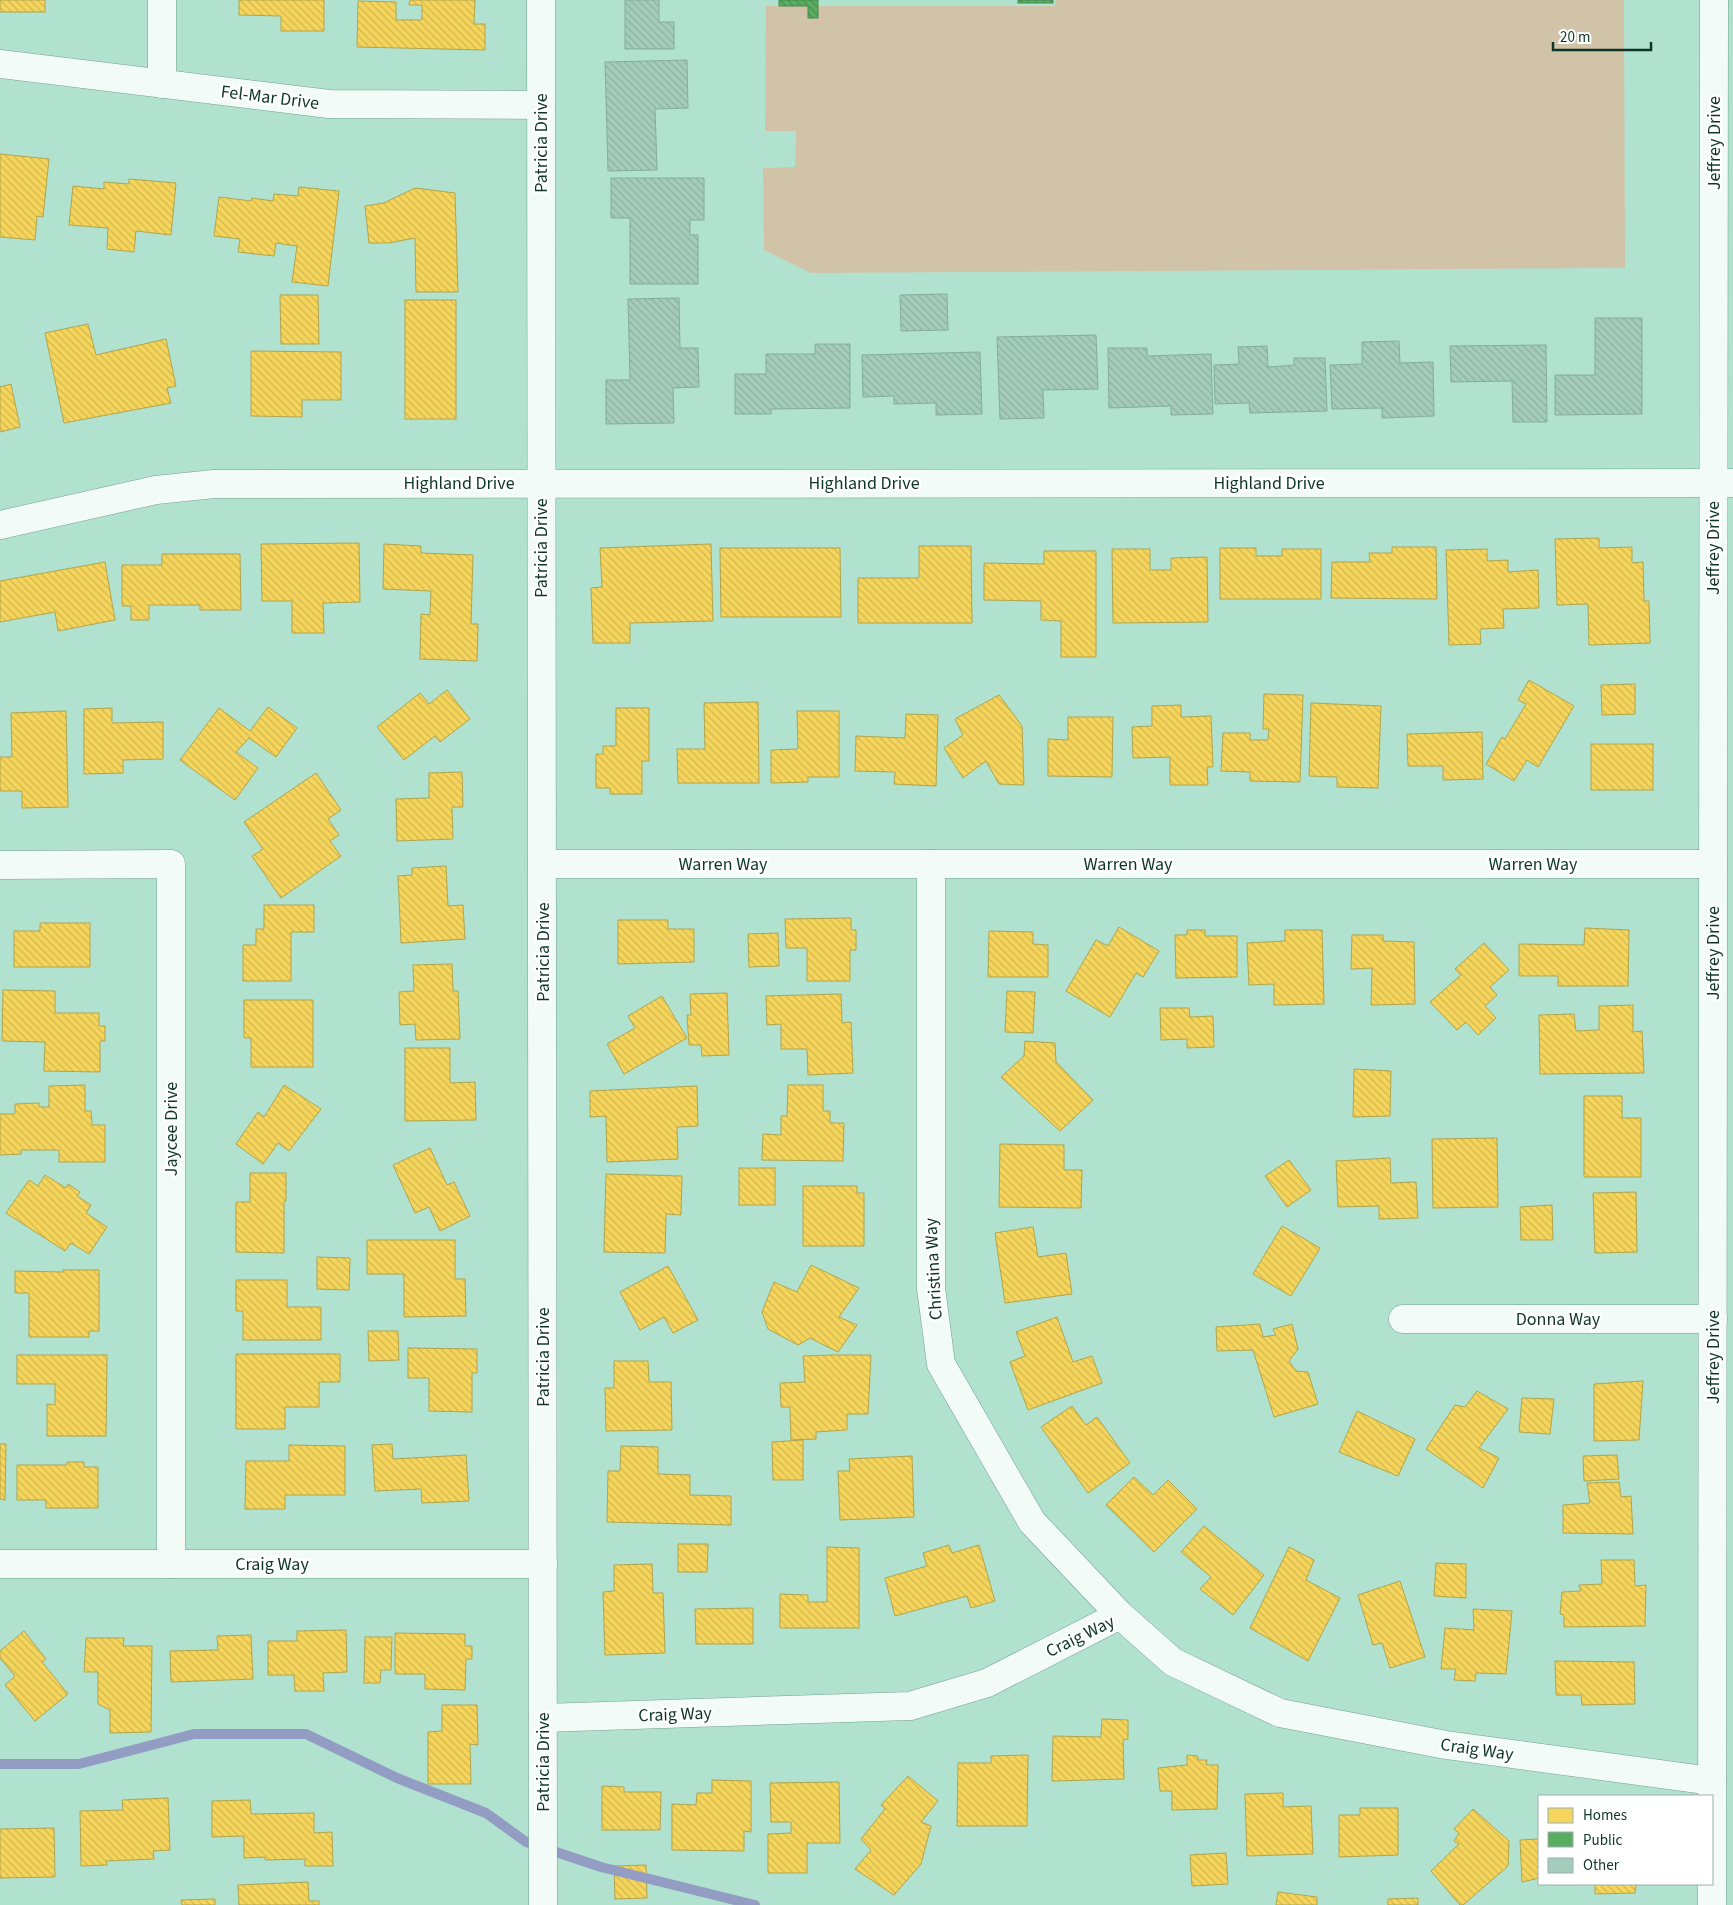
<svg xmlns="http://www.w3.org/2000/svg" width="1733" height="1905" font-family="'Source Sans 3',sans-serif">
<style>
.park{fill:#d1c3a7}
.homes{fill:url(#homes-back-hatch);stroke:#b0a54d}
.public{fill:url(#public-back-hatch);stroke:#438a50}
.lines{fill:none;stroke-linecap:round;stroke-linejoin:round}
.stream{stroke:#939dc4;stroke-width:10}
.building{fill:url(#building-back-hatch);stroke:#84ad9e}
.minor-casing{stroke:#76a091;stroke-width:29}
.minor{stroke:#f3fbf8;stroke-width:28}
.labels{text-anchor:middle;stroke-width:5;stroke-linejoin:round;paint-order:stroke}
.street-label{font-size:18px;fill:#0d3629;stroke:#fff}
</style>
<defs>
<pattern id="homes-back-hatch" width="6" height="6" patternUnits="userSpaceOnUse" patternTransform="scale(1.25)"><rect width="6" height="6" fill="#f6d55c"/><path d="M-1 5l2 2M0 0l6 6M5-1l2 2" fill="none" stroke="#d2b750"/></pattern>
<pattern id="public-back-hatch" width="6" height="6" patternUnits="userSpaceOnUse" patternTransform="scale(1.25)"><rect width="6" height="6" fill="#5aae61"/><path d="M-1 5l2 2M0 0l6 6M5-1l2 2" fill="none" stroke="#498e50"/></pattern>
<pattern id="building-back-hatch" width="6" height="6" patternUnits="userSpaceOnUse" patternTransform="scale(1.25)"><rect width="6" height="6" fill="#a4ccbd"/><path d="M-1 5l2 2M0 0l6 6M5-1l2 2" fill="none" stroke="#8cb0a2"/></pattern>
</defs>
<rect width="100%" height="100%" fill="#b0e2cf"/>
<polygon class="park" points="1056,0 1624,0 1625,268 811,273 764,250 763,168 795,167 796,131 765,131 766,6 808,6 808,18 818,18 818,6 1055,6"/>
<g class="homes">
<rect x="0" y="0" width="45" height="12"/>
<polygon points="239,0 324,0 324,31 281,31 281,16 239,15"/>
<polygon points="410,0 475,0 474,24 485,24 485,50 357,47 358,1 396,2 396,20 422,20 422,5 409,5"/>
<polygon points="0,154 49,159 43,217 37,216 35,240 0,237"/>
<polygon points="129,179 176,183 171,235 136,231 134,252 107,249 108,228 69,225 73,186 104,189 104,182 129,184"/>
<polygon points="299,187 339,191 328,286 292,282 297,246 276,243 274,256 238,252 240,239 214,236 219,197 251,201 252,198 273,201 274,194 298,196"/>
<polygon points="415,188 455,193 458,292 416,292 415,238 389,243 369,243 365,206 384,203"/>
<polygon points="280,295 318,295 319,344 281,344"/>
<rect x="405" y="300" width="51" height="119"/>
<polygon points="88,324 96,355 166,339 176,386 167,388 171,403 64,423 45,333"/>
<polygon points="251,351 341,352 341,400 302,400 302,417 251,416"/>
<polygon points="11,384 20,427 0,432 0,387"/>
<polygon points="1599,538 1599,548 1632,547 1632,563 1643,562 1644,601 1649,601 1650,643 1589,645 1588,604 1557,605 1555,539"/>
<polygon points="359,543 360,602 323,603 324,633 292,633 292,601 262,601 261,544"/>
<polygon points="384,544 421,546 421,553 473,555 471,624 478,624 477,661 420,659 421,614 430,615 431,591 383,589"/>
<polygon points="711,544 713,621 630,623 630,643 593,643 591,588 602,587 600,548"/>
<polygon points="919,546 971,546 972,623 858,623 858,578 919,578"/>
<polygon points="1392,547 1436,547 1437,599 1331,598 1332,562 1370,562 1369,553 1392,553"/>
<polygon points="720,548 840,548 841,617 721,617"/>
<polygon points="1220,548 1256,548 1256,556 1282,556 1282,549 1321,549 1321,599 1220,599"/>
<polygon points="1112,549 1150,549 1150,570 1171,570 1171,558 1207,557 1208,622 1113,623"/>
<polygon points="1487,549 1487,561 1508,560 1508,572 1538,570 1539,608 1503,609 1504,628 1480,629 1481,644 1449,645 1446,550"/>
<polygon points="1044,551 1096,551 1096,657 1061,657 1061,621 1041,620 1041,601 984,600 984,563 1044,564"/>
<polygon points="162,554 240,554 241,610 200,610 200,605 149,605 149,620 131,620 131,606 122,606 122,565 162,565"/>
<polygon points="105,562 115,620 58,631 55,612 0,622 0,581"/>
<polygon points="1529,680 1574,706 1538,767 1527,760 1514,781 1486,764 1502,737 1505,739 1526,704 1518,700"/>
<polygon points="1635,684 1635,714 1602,715 1601,685"/>
<polygon points="447,690 470,719 440,742 435,736 404,760 377,727 420,693 429,704"/>
<polygon points="1264,694 1303,695 1300,782 1250,781 1250,772 1221,771 1223,733 1250,733 1250,740 1268,740 1269,729 1263,729"/>
<polygon points="999,695 1022,726 1024,785 999,784 986,761 963,778 944,748 963,735 955,719"/>
<polygon points="758,702 759,783 678,783 677,749 705,749 704,703"/>
<polygon points="1311,703 1381,706 1378,788 1337,787 1337,777 1309,776"/>
<polygon points="1181,705 1181,717 1211,716 1213,767 1207,767 1208,785 1170,785 1170,757 1133,758 1132,727 1152,726 1152,706"/>
<polygon points="268,707 297,728 276,757 249,738 236,752 258,768 235,800 180,760 219,708 250,731"/>
<polygon points="112,708 112,723 163,722 163,759 123,760 123,773 84,774 84,709"/>
<polygon points="616,708 649,708 649,761 642,761 642,794 610,794 610,788 596,788 596,754 603,754 603,746 616,746"/>
<polygon points="66,711 68,807 22,808 22,791 0,791 0,757 12,757 11,713"/>
<polygon points="797,711 839,711 839,777 808,777 808,782 771,783 771,750 798,749"/>
<polygon points="906,714 938,715 936,786 894,784 895,772 855,771 856,736 905,738"/>
<polygon points="1068,717 1113,717 1112,777 1048,776 1048,739 1068,740"/>
<polygon points="1482,732 1483,779 1443,780 1443,766 1408,766 1407,734"/>
<rect x="1591" y="744" width="62" height="46"/>
<polygon points="462,772 463,807 452,807 453,839 397,841 396,799 429,798 429,773"/>
<polygon points="316,773 341,810 328,819 339,835 330,841 341,856 281,898 252,856 263,849 244,822"/>
<polygon points="446,866 448,906 463,905 465,939 401,943 398,876 412,875 412,868"/>
<polygon points="264,905 314,905 314,932 291,932 291,981 243,981 243,945 256,945 256,929 264,929"/>
<polygon points="851,918 851,930 856,930 856,950 850,950 850,981 807,981 807,948 786,948 785,919"/>
<polygon points="618,920 668,920 668,929 694,929 694,962 618,964"/>
<polygon points="40,923 90,923 90,967 14,967 14,931 40,931"/>
<polygon points="1119,927 1159,951 1143,977 1136,973 1110,1017 1066,991 1096,940 1108,946"/>
<polygon points="1585,928 1629,930 1628,986 1558,986 1558,976 1519,976 1519,944 1584,945"/>
<polygon points="1187,930 1205,930 1205,936 1237,936 1237,977 1176,978 1175,935 1187,935"/>
<polygon points="1285,930 1322,930 1324,1004 1274,1005 1274,984 1249,985 1247,943 1285,941"/>
<polygon points="989,931 1033,932 1033,944 1048,945 1048,977 988,977"/>
<polygon points="778,933 779,966 749,967 748,934"/>
<polygon points="1352,935 1383,935 1383,941 1414,942 1415,1004 1371,1005 1372,968 1351,969"/>
<polygon points="1484,943 1509,970 1490,987 1497,995 1485,1006 1496,1018 1478,1035 1466,1022 1457,1030 1430,1002 1461,975 1455,969"/>
<polygon points="452,964 453,991 458,991 460,1039 416,1040 415,1024 400,1025 399,992 414,991 413,965"/>
<polygon points="3,990 55,991 55,1013 99,1013 99,1026 105,1026 105,1041 100,1041 100,1072 44,1071 45,1042 2,1041"/>
<polygon points="1007,991 1035,992 1033,1033 1005,1032"/>
<polygon points="727,993 729,1055 702,1056 701,1045 689,1045 687,1015 691,1015 690,994"/>
<polygon points="841,994 842,1023 851,1022 853,1073 808,1075 807,1049 781,1049 781,1024 767,1025 766,996"/>
<polygon points="662,996 687,1038 624,1074 607,1044 635,1028 628,1016"/>
<polygon points="244,1000 313,1000 313,1067 251,1067 251,1038 244,1038"/>
<polygon points="1633,1005 1633,1032 1642,1031 1644,1073 1540,1074 1539,1015 1574,1014 1576,1031 1599,1030 1599,1006"/>
<polygon points="1160,1008 1189,1008 1190,1017 1213,1016 1214,1047 1187,1048 1187,1039 1161,1040"/>
<polygon points="1025,1041 1055,1043 1056,1062 1093,1100 1060,1131 1001,1077 1024,1056"/>
<polygon points="405,1048 450,1048 450,1083 475,1082 476,1120 405,1121"/>
<polygon points="1354,1069 1391,1071 1390,1116 1353,1117"/>
<polygon points="85,1085 85,1111 91,1111 92,1125 105,1125 105,1162 59,1162 59,1150 21,1150 21,1154 0,1155 0,1114 15,1114 15,1104 39,1103 39,1107 49,1107 49,1086"/>
<polygon points="284,1085 321,1109 289,1151 278,1143 263,1164 236,1144 258,1112 264,1117"/>
<polygon points="788,1085 823,1085 823,1111 830,1111 830,1123 844,1123 843,1161 762,1160 763,1134 781,1135 781,1116 787,1116"/>
<polygon points="697,1086 698,1126 677,1127 678,1159 607,1162 606,1116 590,1117 590,1091"/>
<polygon points="1584,1096 1622,1096 1622,1118 1641,1118 1641,1177 1584,1177"/>
<polygon points="1497,1138 1498,1207 1433,1208 1432,1139"/>
<polygon points="1000,1144 1064,1145 1064,1170 1082,1170 1081,1208 999,1207"/>
<polygon points="430,1148 447,1185 454,1182 470,1216 440,1231 429,1207 415,1213 393,1165"/>
<polygon points="1390,1158 1391,1183 1416,1182 1418,1218 1379,1219 1379,1206 1338,1207 1336,1161"/>
<polygon points="1289,1160 1311,1190 1287,1207 1265,1176"/>
<rect x="739" y="1168" width="36" height="37"/>
<polygon points="250,1173 286,1173 286,1201 284,1201 284,1253 236,1252 236,1202 250,1202"/>
<polygon points="606,1174 682,1176 681,1215 666,1214 665,1253 604,1252"/>
<polygon points="45,1175 66,1188 68,1184 80,1192 77,1196 91,1205 86,1213 107,1227 89,1254 71,1243 65,1251 6,1213 29,1180 38,1186"/>
<polygon points="803,1186 857,1186 857,1193 864,1193 864,1246 803,1246"/>
<polygon points="1636,1192 1637,1252 1595,1253 1593,1193"/>
<polygon points="1552,1205 1553,1240 1521,1240 1520,1207"/>
<polygon points="1282,1226 1320,1248 1291,1296 1253,1274"/>
<polygon points="1033,1227 1038,1257 1066,1253 1072,1294 1005,1303 995,1233"/>
<polygon points="367,1240 455,1240 455,1279 465,1279 466,1316 404,1317 404,1274 367,1274"/>
<polygon points="317,1257 350,1258 349,1290 317,1289"/>
<polygon points="811,1265 859,1288 839,1317 857,1325 838,1352 810,1338 798,1345 768,1329 762,1312 774,1282 797,1292"/>
<polygon points="668,1266 698,1320 673,1333 664,1317 640,1330 620,1292"/>
<polygon points="63,1270 99,1270 99,1331 89,1331 89,1337 29,1337 29,1293 15,1293 15,1271 63,1272"/>
<polygon points="236,1280 287,1280 287,1307 321,1307 321,1340 243,1340 243,1311 236,1311"/>
<polygon points="1057,1317 1073,1362 1092,1356 1102,1383 1028,1410 1010,1362 1025,1356 1016,1332"/>
<polygon points="1260,1324 1263,1337 1276,1335 1273,1329 1292,1324 1298,1349 1289,1361 1296,1371 1308,1372 1318,1404 1274,1417 1253,1350 1217,1351 1216,1327"/>
<polygon points="368,1331 398,1331 399,1360 369,1361"/>
<polygon points="408,1348 477,1349 477,1373 472,1373 472,1412 429,1411 429,1378 408,1378"/>
<polygon points="236,1354 340,1354 340,1382 319,1382 319,1407 285,1407 285,1429 236,1429"/>
<polygon points="17,1355 107,1355 106,1436 47,1436 47,1404 55,1405 55,1384 17,1384"/>
<polygon points="832,1355 871,1355 868,1414 847,1414 847,1430 816,1432 816,1439 791,1440 790,1407 781,1407 780,1383 805,1382 803,1356"/>
<polygon points="614,1361 648,1361 649,1382 671,1382 672,1430 606,1431 605,1388 614,1388"/>
<polygon points="1643,1381 1639,1440 1594,1441 1594,1384"/>
<polygon points="1477,1391 1508,1409 1479,1448 1499,1458 1483,1488 1426,1449 1455,1405 1465,1407"/>
<polygon points="1522,1398 1554,1399 1550,1434 1519,1432"/>
<polygon points="1072,1406 1086,1425 1097,1417 1130,1463 1088,1493 1041,1427"/>
<polygon points="1357,1411 1415,1439 1398,1476 1339,1452"/>
<polygon points="803,1440 803,1480 773,1480 772,1442"/>
<polygon points="0,1444 6,1444 5,1500 0,1499"/>
<polygon points="392,1444 393,1459 466,1455 469,1501 422,1503 421,1489 375,1491 372,1445"/>
<polygon points="289,1445 345,1446 345,1495 285,1495 285,1509 245,1509 246,1461 289,1461"/>
<polygon points="621,1446 658,1447 658,1474 690,1475 690,1495 731,1496 731,1525 607,1522 608,1471 620,1471"/>
<polygon points="1617,1455 1619,1479 1584,1481 1583,1456"/>
<polygon points="912,1456 914,1517 840,1520 838,1471 850,1471 849,1459"/>
<polygon points="67,1462 84,1462 84,1467 98,1467 98,1508 46,1508 46,1500 17,1500 17,1465 67,1465"/>
<polygon points="1134,1477 1153,1495 1168,1480 1197,1509 1154,1552 1106,1505"/>
<polygon points="1619,1482 1621,1497 1631,1496 1633,1534 1563,1533 1563,1505 1590,1503 1587,1483"/>
<polygon points="1204,1526 1264,1575 1233,1615 1200,1589 1211,1577 1181,1552"/>
<polygon points="678,1544 708,1544 707,1572 678,1572"/>
<polygon points="949,1545 952,1553 979,1545 995,1601 971,1608 967,1596 895,1616 885,1578 927,1566 923,1553"/>
<polygon points="827,1547 859,1548 859,1628 780,1628 780,1594 808,1595 808,1602 827,1602"/>
<polygon points="1289,1547 1314,1560 1306,1580 1340,1598 1308,1661 1250,1628"/>
<polygon points="1601,1560 1634,1560 1635,1586 1646,1585 1645,1626 1564,1627 1564,1615 1560,1614 1562,1592 1581,1591 1579,1585 1602,1584"/>
<polygon points="1436,1563 1466,1564 1466,1598 1434,1596"/>
<polygon points="652,1564 653,1593 663,1593 665,1653 605,1655 603,1592 614,1591 614,1565"/>
<polygon points="1400,1581 1425,1657 1390,1668 1382,1643 1373,1645 1358,1595"/>
<polygon points="753,1608 753,1644 696,1644 695,1609"/>
<polygon points="1473,1609 1512,1611 1506,1674 1476,1673 1475,1681 1454,1680 1456,1669 1441,1669 1445,1628 1474,1630"/>
<polygon points="346,1630 347,1672 323,1673 324,1691 295,1691 294,1675 268,1675 268,1641 297,1641 297,1631"/>
<polygon points="24,1631 46,1659 42,1662 68,1694 35,1721 5,1685 15,1676 0,1658 0,1651"/>
<polygon points="395,1633 465,1634 465,1646 472,1646 472,1659 466,1659 465,1690 425,1689 425,1674 395,1674"/>
<polygon points="251,1635 253,1679 171,1682 170,1651 218,1650 217,1636"/>
<polygon points="365,1637 392,1637 391,1670 381,1670 380,1683 364,1683"/>
<polygon points="86,1638 124,1638 123,1646 152,1646 151,1732 110,1733 110,1710 98,1704 98,1672 84,1672"/>
<polygon points="1555,1661 1634,1662 1635,1704 1582,1705 1581,1695 1556,1695"/>
<polygon points="442,1705 477,1705 478,1745 470,1744 471,1784 428,1784 428,1732 442,1731"/>
<polygon points="1102,1719 1128,1720 1128,1739 1123,1740 1124,1779 1052,1781 1053,1736 1101,1737"/>
<polygon points="1028,1755 1027,1826 957,1826 958,1763 991,1763 991,1756"/>
<polygon points="1187,1755 1198,1756 1198,1760 1207,1760 1206,1765 1218,1765 1217,1809 1172,1810 1172,1791 1160,1791 1158,1768 1187,1765"/>
<polygon points="908,1776 938,1801 921,1822 931,1826 921,1864 894,1895 855,1869 871,1850 861,1839 885,1809 881,1805"/>
<polygon points="712,1780 751,1781 751,1832 744,1831 744,1851 672,1850 672,1804 696,1805 697,1793 712,1793"/>
<polygon points="839,1782 840,1843 807,1843 807,1873 768,1873 768,1834 791,1833 791,1822 771,1822 770,1783"/>
<polygon points="602,1786 624,1787 624,1792 661,1792 660,1830 602,1830"/>
<polygon points="1283,1793 1283,1807 1311,1806 1313,1854 1247,1856 1245,1794"/>
<polygon points="168,1798 170,1850 153,1851 154,1859 106,1861 107,1865 81,1866 80,1811 123,1810 122,1800"/>
<polygon points="250,1800 251,1814 314,1813 314,1833 332,1832 333,1866 305,1866 305,1859 265,1860 265,1857 244,1858 244,1836 212,1837 212,1801"/>
<polygon points="1360,1808 1398,1808 1398,1855 1339,1857 1339,1815 1360,1815"/>
<polygon points="1473,1809 1509,1841 1508,1866 1463,1905 1460,1905 1431,1871 1459,1844 1454,1841 1459,1833 1454,1829"/>
<polygon points="54,1828 55,1877 0,1878 0,1829"/>
<polygon points="1539,1839 1539,1878 1522,1882 1520,1840"/>
<polygon points="1226,1853 1228,1884 1192,1886 1190,1855"/>
<polygon points="646,1865 647,1898 615,1899 614,1866"/>
<polygon points="308,1882 309,1901 319,1901 319,1905 239,1905 238,1885"/>
<polygon points="1595,1884 1636,1884 1635,1893 1595,1894"/>
<polygon points="1278,1892 1317,1897 1317,1905 1276,1905"/>
<polygon points="1418,1898 1418,1905 1388,1905 1388,1899"/>
<polygon points="215,1899 215,1905 182,1905 181,1900"/>
</g>
<g class="public">
<polygon points="779,0 818,0 818,18 808,18 808,6 779,6"/>
<rect x="1018" y="0" width="35" height="3"/>
</g>
<g class="lines">
<polyline class="stream" points="0,1764 79,1764 194,1734 306,1734 397,1778 486,1813 526,1842 601,1867 755,1905"/>
</g>
<g class="building">
<polygon points="625,0 659,0 659,22 674,22 674,49 625,49"/>
<polygon points="687,60 688,108 655,109 657,170 608,171 605,62"/>
<polygon points="611,178 704,178 704,220 690,220 690,235 698,235 698,284 630,284 630,218 611,218"/>
<polygon points="947,294 948,330 901,331 900,295"/>
<polygon points="679,298 680,348 698,348 699,387 673,388 674,423 606,424 606,380 630,380 628,299"/>
<polygon points="1595,318 1642,318 1642,414 1555,415 1555,375 1595,375"/>
<polygon points="1096,335 1098,389 1043,390 1044,418 1000,419 997,337"/>
<polygon points="1399,341 1400,363 1433,362 1434,416 1382,418 1382,408 1332,409 1330,365 1362,364 1362,342"/>
<polygon points="815,344 850,344 850,408 771,409 771,414 735,414 735,374 766,374 766,354 815,354"/>
<polygon points="1546,345 1547,422 1513,422 1512,381 1451,382 1450,346"/>
<polygon points="1267,346 1268,367 1294,365 1294,358 1325,358 1327,411 1250,413 1249,403 1215,404 1214,365 1239,364 1238,347"/>
<polygon points="1108,348 1147,348 1147,356 1211,354 1213,414 1171,415 1171,406 1109,408"/>
<polygon points="980,352 982,414 936,415 936,403 894,404 894,396 863,397 862,355"/>
</g>
<g class="lines">
<g class="minor-casing">
<g id="minor">
<polyline points="541,0 543,1905"/>
<polyline points="0,64 329,104 541,105"/>
<polyline points="162,84 162,0"/>
<polyline points="0,525 156,490 214,484 1733,483"/>
<polyline points="543,864 1713,864"/>
<polyline points="931,864 931,1288 941,1364 1032,1522 1120,1615 1173,1662 1280,1713 1446,1745 1712,1781"/>
<polyline points="0,865 171,864 171,1564"/>
<polyline points="1403,1319 1713,1319"/>
<polyline points="0,1564 543,1564"/>
<polyline points="543,1718 910,1706 987,1683 1120,1615"/>
<polyline points="1712,1905 1714,0"/>
</g>
</g>
<use href="#minor" class="minor"/>
</g>
<g class="labels">
<g class="street-label">
<text transform="translate(270 97) rotate(7)" y="6">Fel-Mar Drive</text>
<text transform="translate(541 143) rotate(-90)" y="6">Patricia Drive</text>
<text transform="translate(1714 143) rotate(-90)" y="6">Jeffrey Drive</text>
<text x="459" y="489">Highland Drive</text>
<text x="864" y="489">Highland Drive</text>
<text x="1269" y="489">Highland Drive</text>
<text transform="translate(541 548) rotate(-90)" y="6">Patricia Drive</text>
<text transform="translate(1713 548) rotate(-90)" y="6">Jeffrey Drive</text>
<text x="723" y="870">Warren Way</text>
<text x="1128" y="870">Warren Way</text>
<text x="1533" y="870">Warren Way</text>
<text transform="translate(543 952) rotate(-90)" y="6">Patricia Drive</text>
<text transform="translate(1713 953) rotate(-90)" y="6">Jeffrey Drive</text>
<text transform="translate(171 1129) rotate(-90)" y="6">Jaycee Drive</text>
<text transform="translate(933 1269) rotate(-93)" y="6">Christina Way</text>
<text x="1558" y="1325">Donna Way</text>
<text transform="translate(543 1357) rotate(-90)" y="6">Patricia Drive</text>
<text transform="translate(1713 1357) rotate(-90)" y="6">Jeffrey Drive</text>
<text x="272" y="1570">Craig Way</text>
<text transform="translate(1080 1636) rotate(-26)" y="6">Craig Way</text>
<text transform="translate(675 1714) rotate(-2)" y="6">Craig Way</text>
<text transform="translate(1477 1749) rotate(8)" y="6">Craig Way</text>
<text transform="translate(543 1762) rotate(-90)" y="6">Patricia Drive</text>
</g>
</g>
<rect x="1538" y="1795" width="175" height="90" fill="#ffffff" stroke="#9eafa9"/>
<rect x="1548" y="1808" width="25" height="15" fill="#f6d55c" stroke="#9eafa9"/>
<text x="1583" y="1820" font-size="15" fill="#0d3629">Homes</text>
<rect x="1548" y="1832" width="25" height="15" fill="#5aae61" stroke="#9eafa9"/>
<text x="1583" y="1845" font-size="15" fill="#0d3629">Public</text>
<rect x="1548" y="1858" width="25" height="15" fill="#a4ccbd" stroke="#9eafa9"/>
<text x="1583" y="1870" font-size="15" fill="#0d3629">Other</text>
<path d="M1553 42v8h98v-8" fill="none" stroke="#0d3629" stroke-width="2.5"/>
<text x="1560" y="42" font-size="15" fill="#0d3629" stroke="#ffffff" stroke-width="4" paint-order="stroke">20 m</text>
</svg>
